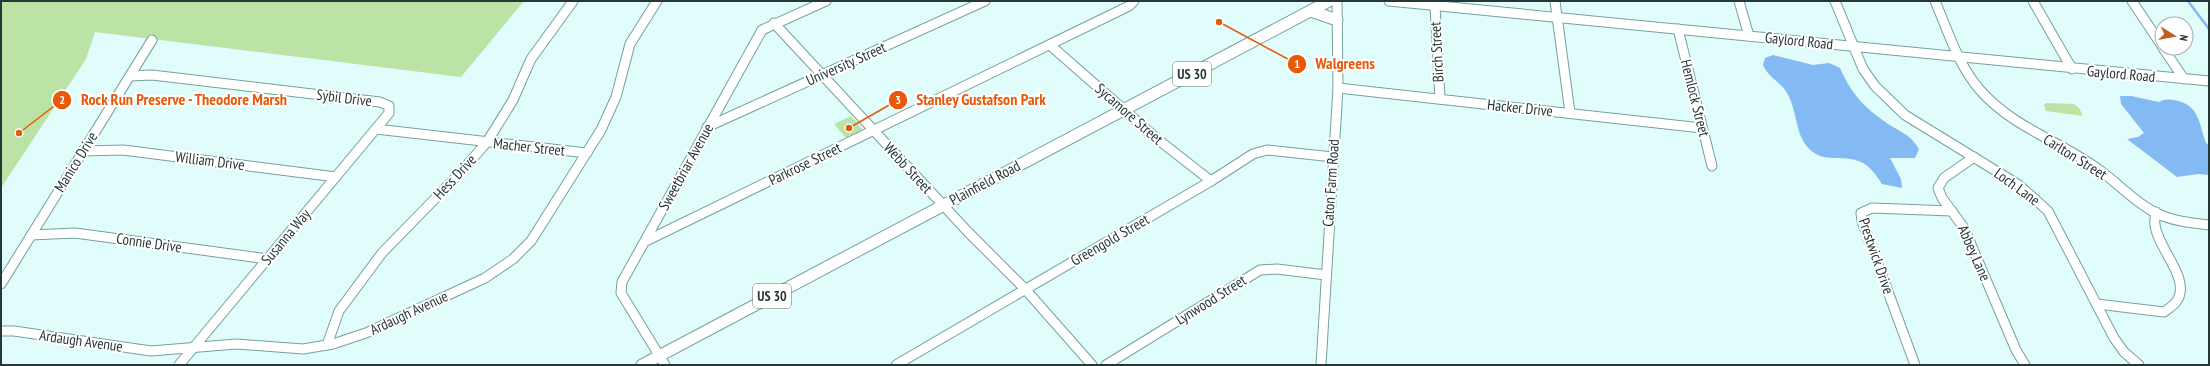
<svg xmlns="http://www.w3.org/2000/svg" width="2210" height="366" font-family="'PT Sans Narrow',sans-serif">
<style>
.green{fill:#bae3a5}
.water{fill:#84baf3}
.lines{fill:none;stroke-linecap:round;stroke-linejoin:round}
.stream{stroke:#84baf3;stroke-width:2.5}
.minor-casing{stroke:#74a19f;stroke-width:11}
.major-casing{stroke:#74a19f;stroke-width:13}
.minor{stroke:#fff;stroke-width:9}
.major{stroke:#fff;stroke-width:11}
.labels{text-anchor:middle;stroke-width:4;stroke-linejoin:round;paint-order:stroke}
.shield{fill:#fff;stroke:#667473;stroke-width:1}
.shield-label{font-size:14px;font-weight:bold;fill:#253837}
.street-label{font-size:15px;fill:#253837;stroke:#fff}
.leader{fill:none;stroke:#e8590c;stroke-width:1.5}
.callout-dot{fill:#e8590c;stroke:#fff;stroke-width:1.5}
.mark-label{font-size:12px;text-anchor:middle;font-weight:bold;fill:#fff}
.callout-label{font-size:16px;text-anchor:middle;font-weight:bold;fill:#e8590c;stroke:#fff;stroke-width:4;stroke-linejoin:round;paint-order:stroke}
</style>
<rect width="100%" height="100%" fill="#e1fdfb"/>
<g class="green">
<polygon points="1,1 524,1 461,77 95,32 86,59 1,188"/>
<polygon points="2046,103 2074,104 2079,108 2083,116 2046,111 2044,105"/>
<polygon points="851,116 863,130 846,138 834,124"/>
</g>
<g class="water">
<path d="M1773 55 1813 65 1829 63 1840 68C1852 95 1864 107 1888 124 1902 133 1910 134 1919 149L1915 158H1890L1901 179 1902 188 1882 184C1868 162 1860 158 1834 158 1829 158 1821 157 1816 154 1794 141 1799 115 1788 95 1782 82 1768 78 1763 65L1765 58Z"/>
<path d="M2120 96H2131L2159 102C2164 99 2167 99 2174 100 2199 104 2199 123 2206 143L2209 145V175L2198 174 2177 177 2127 139 2138 137 2144 133 2121 104Z"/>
</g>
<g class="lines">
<polyline class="stream" points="2188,1 2209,29"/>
<g class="minor-casing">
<g id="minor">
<polyline points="1389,1 2209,81"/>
<polyline points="1555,1 1570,113"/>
<polyline points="1739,1 1749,36"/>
<polyline points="1835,1 1863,69 1875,86 1905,115 2019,185 2048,211 2114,338 2124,352 2139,365"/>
<path d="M1935 1C1948 31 1958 65 1980 90 2012 127 2060 141 2098 169 2118 183 2134 202 2156 213 2172 221 2191 223 2209 225"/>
<polyline points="2033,1 2072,69"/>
<polyline points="2132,1 2162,46"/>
<polyline points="1435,5 1440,99"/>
<polyline points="774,23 968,232 1025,289 1092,365"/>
<polyline points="1678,29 1712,166"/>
<polyline points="1050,45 1156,138 1211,181"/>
<polyline points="2163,48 2184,79"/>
<polyline points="130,76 152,75 380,102 389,106 389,113 179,365"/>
<polyline points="1338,88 1702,128"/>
<polyline points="707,127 985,1"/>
<polyline points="376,129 587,153"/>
<polyline points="83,151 123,150 336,177"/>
<polyline points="1974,157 1944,178 1938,188 1942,198 1964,228 2016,350 2025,365"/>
<polyline points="31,235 75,233 268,259"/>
<polyline points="646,241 1129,6 1134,1"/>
<polyline points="1,284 152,40"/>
<path d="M2097 304 2164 312C2168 309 2173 306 2176 302 2193 280 2156 247 2155 224 2154 220 2156 216 2156 212"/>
<polyline points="1,331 14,331 151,351 236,344 303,349 333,344 366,333 485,278 513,259 531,241 601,130 616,97 630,44 657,1"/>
<polyline points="327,345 339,311 382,253 460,173 487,142 513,100 531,59 573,1"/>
<polyline points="665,365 621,293 622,282 762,30 826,1"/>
<polyline points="896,365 1211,181 1253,154 1267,150 1333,157"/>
<polyline points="1106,365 1260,270 1277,269 1326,275"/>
<polyline points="1321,365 1338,88 1337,1"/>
<polyline points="1915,365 1862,221 1861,213 1872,208 1952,211"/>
</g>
</g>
<g class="major-casing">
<g id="major">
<polyline points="1311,11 1337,20"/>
<polyline points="642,365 1329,1"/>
</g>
</g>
<use href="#minor" class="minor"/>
<use href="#major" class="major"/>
</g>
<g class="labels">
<g class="shield">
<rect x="1173" y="62" width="38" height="24" rx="3"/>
<rect x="753" y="284" width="38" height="24" rx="3"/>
</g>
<g class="shield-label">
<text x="1192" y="79">US 30</text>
<text x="772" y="301">US 30</text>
</g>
<g class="street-label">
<text transform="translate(1799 41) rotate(6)" y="5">Gaylord Road</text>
<text transform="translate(1437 52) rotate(-93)" y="5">Birch Street</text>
<text transform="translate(846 64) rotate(-24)" y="5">University Street</text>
<text transform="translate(2121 74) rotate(5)" y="5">Gaylord Road</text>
<text transform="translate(344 98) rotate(7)" y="5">Sybil Drive</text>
<text transform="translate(1695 98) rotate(76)" y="5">Hemlock Street</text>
<text transform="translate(1520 108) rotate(6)" y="5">Hacker Drive</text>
<text transform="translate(1129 114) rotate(41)" y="5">Sycamore Street</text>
<text transform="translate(529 147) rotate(6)" y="5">Macher Street</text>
<text transform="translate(2075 157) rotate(32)" y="5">Carlton Street</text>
<text transform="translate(210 161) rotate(7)" y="5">William Drive</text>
<text transform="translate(76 162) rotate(-58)" y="5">Manico Drive</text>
<text transform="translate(805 164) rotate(-26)" y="5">Parkrose Street</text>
<text transform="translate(686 167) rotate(-61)" y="5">Sweetbriar Avenue</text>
<text transform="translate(908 168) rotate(47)" y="5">Webb Street</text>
<text transform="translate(455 177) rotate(-47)" y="5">Hess Drive</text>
<text transform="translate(985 183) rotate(-28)" y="5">Plainfield Road</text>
<text transform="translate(1331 183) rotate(-86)" y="5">Caton Farm Road</text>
<text transform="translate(2017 187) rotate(36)" y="5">Loch Lane</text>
<text transform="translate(286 237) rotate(-50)" y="5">Susanna Way</text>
<text transform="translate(1110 240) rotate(-30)" y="5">Greengold Street</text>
<text transform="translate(149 243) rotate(8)" y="5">Connie Drive</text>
<text transform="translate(1974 253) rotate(66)" y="5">Abbey Lane</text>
<text transform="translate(1876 256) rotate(71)" y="5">Prestwick Drive</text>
<text transform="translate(1211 300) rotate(-32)" y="5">Lynwood Street</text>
<text transform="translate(409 313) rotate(-25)" y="5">Ardaugh Avenue</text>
<text transform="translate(81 341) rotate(8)" y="5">Ardaugh Avenue</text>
</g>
</g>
<path class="leader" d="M1219 22L1297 64M19 133L62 100M849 128L898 100"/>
<g class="callout-dot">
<circle cx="1219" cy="22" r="4"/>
<circle cx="19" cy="133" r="4"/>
<circle cx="849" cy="128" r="4"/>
<circle cx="1297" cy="64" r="10"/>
<circle cx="62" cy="100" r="10"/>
<circle cx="898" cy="100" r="10"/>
</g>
<g class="mark-label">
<text x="1297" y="68">1</text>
<text x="62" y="104">2</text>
<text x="898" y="104">3</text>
</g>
<g class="callout-label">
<text x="1345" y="69">Walgreens</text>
<text x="184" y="105">Rock Run Preserve - Theodore Marsh</text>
<text x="981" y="105">Stanley Gustafson Park</text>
</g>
<rect width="2210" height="366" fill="none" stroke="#253837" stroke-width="4"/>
<g transform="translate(2174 36) rotate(101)"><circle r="19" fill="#ffffff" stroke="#a8afaf"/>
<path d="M0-3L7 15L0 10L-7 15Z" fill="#c05e1f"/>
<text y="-6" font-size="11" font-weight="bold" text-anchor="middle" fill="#253837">N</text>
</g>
</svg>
